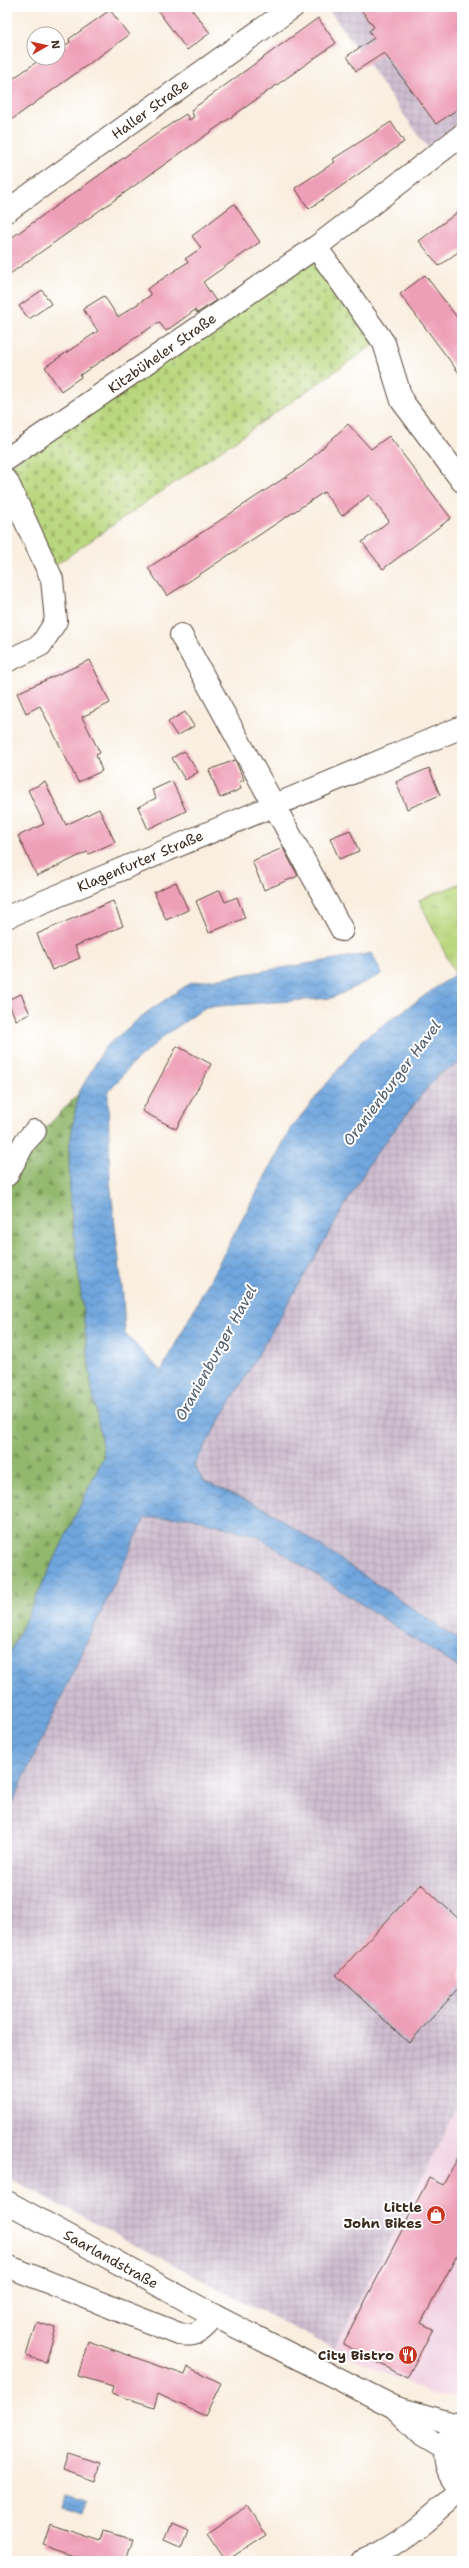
<svg xmlns="http://www.w3.org/2000/svg" width="469" height="2568" font-family="'Shantell Sans',sans-serif">
<style>
.built{fill:#f1d0e2}
.industrial{fill:url(#industrial-grid)}
.forest{fill:url(#forest-firs);stroke:#667146}
.cemetery{fill:url(#cemetery-stones);stroke:#7a804e}
.park{fill:url(#park-tufts);stroke:#7a804e}
.water{fill:url(#water-waves);stroke:#55687e}
.building{fill:#ee9fb8}
.lines{fill:none;stroke-linecap:round;stroke-linejoin:round}
.minor-casing{stroke:#58473b;stroke-width:24}
.major-casing{stroke:#58473b;stroke-width:24}
.minor{stroke:#fff;stroke-width:22}
.major{stroke:#fff;stroke-width:22}
.labels{text-anchor:middle;stroke-width:4;stroke-linejoin:round;paint-order:stroke}
.street-label{font-size:14px;fill:#3b2a1e;stroke:#fff}
.poi-label{font-size:14px;font-weight:bold;fill:#3b2a1e;stroke:#fff;text-anchor:end}
.water-label{font-size:15px;font-style:italic;fill:#505c6a;stroke:#fff}
</style>
<defs>
<pattern id="industrial-grid" width="8" height="8" patternUnits="userSpaceOnUse"><rect width="8" height="8" fill="#cebed0"/><path d="M0 4h8M4 0v8" fill="none" stroke="#b2a3b2"/></pattern>
<pattern id="forest-firs" width="22" height="20" patternUnits="userSpaceOnUse"><rect width="22" height="20" fill="#92b86d"/><path d="M5 1l3.5 6h-7zM16 11l3.5 6h-7z" fill="#789659"/></pattern>
<pattern id="cemetery-stones" width="16" height="16" patternUnits="userSpaceOnUse"><rect width="16" height="16" fill="#b9d77e"/><path d="M2 7V4a2 2 0 0 1 4 0v3zM10 15v-3a2 2 0 0 1 4 0v3z" fill="#a0b96c"/></pattern>
<pattern id="park-tufts" width="24" height="20" patternUnits="userSpaceOnUse"><rect width="24" height="20" fill="#b9d77e"/><path d="M3 7l-1-3M5 7V3M7 7l1-3M15 17l-1-3M17 17v-4M19 17l1-3" fill="none" stroke="#a0b96c"/></pattern>
<pattern id="water-waves" width="16" height="10" patternUnits="userSpaceOnUse"><rect width="16" height="10" fill="#6fa6dd"/><path d="M0 5q4-4 8 0t8 0" fill="none" stroke="#5c87b3"/></pattern>
</defs>
<rect width="100%" height="100%" fill="#fff"/>
<filter id="ink" filterUnits="userSpaceOnUse"><feTurbulence type="fractalNoise" baseFrequency=".025" numOctaves="2"/><feDisplacementMap in="SourceGraphic" scale="8" xChannelSelector="R" yChannelSelector="G"/><feConvolveMatrix kernelMatrix="1 2 1 2 8 2 1 2 1" color-interpolation-filters="sRGB"/></filter>
<filter id="wash" filterUnits="userSpaceOnUse"><feTurbulence type="fractalNoise" baseFrequency=".012" numOctaves="4" result="noise"/><feDisplacementMap in="SourceGraphic" scale="16" xChannelSelector="R" yChannelSelector="G"/><feGaussianBlur stdDeviation="0.9" result="paint"/><feColorMatrix in="noise" values="0 0 0 0 0 0 0 0 0 0 0 0 0 0 0 0 0 1.4 0 .05"/><feComposite in="paint" operator="in"/></filter>
<g filter="url(#wash)">
<rect width="100%" height="100%" fill="#f9eedf"/>
<polygon class="built" points="462,2100 462,2395 455,2397 432,2395 334,2349"/>
<g class="industrial">
<polygon points="327,7 462,7 462,121 427,147"/>
<polygon points="462,1062 462,1642 266,1509 204,1481 194,1465 372,1159 437,1075"/>
<polygon points="189,1517 257,1536 462,1670 462,2100 334,2349 7,2177 7,1814 145,1518"/>
</g>
<polygon class="forest" points="78,1094 69,1149 70,1200 92,1389 104,1456 7,1658 7,1186 27,1148"/>
<polygon class="cemetery" points="316,260 376,343 54,566 8,467"/>
<polygon class="park" points="462,883 462,966 455,974 419,900"/>
<g class="water">
<polygon points="372,953 382,974 332,998 206,1007 164,1036 129,1067 108,1093 110,1181 123,1296 125,1334 161,1371 291,1128 362,1040 455,974 462,966 462,1062 437,1075 372,1159 194,1465 204,1481 266,1509 462,1642 462,1670 257,1536 189,1517 145,1518 7,1814 7,1658 104,1456 92,1389 70,1200 69,1149 78,1094 105,1047 147,1012 190,983"/>
<polygon points="65,2495 86,2501 83,2514 62,2507"/>
</g>
<g id="blocks">
<g class="building">
<polygon points="155,7 190,7 210,33 187,50"/>
<polygon points="359,7 456,7 462,16 462,106 436,124 384,53 356,71 347,56 374,38 369,31 374,27"/>
<polygon points="110,10 129,35 7,123 7,83 42,58 58,58 58,51 70,42 69,39"/>
<polygon points="318,18 336,43 7,276 7,241 175,121 186,114 189,120 194,117 191,110"/>
<polygon points="391,122 404,142 309,209 295,188 335,162 333,159"/>
<polygon points="234,204 260,242 203,282 216,301 197,313 195,310 166,331 159,322 80,375 81,377 61,391 45,367 98,331 83,309 104,296 118,317 151,295 147,289 188,262 185,259 201,248 192,236"/>
<polygon points="462,209 462,249 439,266 419,241"/>
<polygon points="425,275 462,324 462,377 400,294"/>
<polygon points="42,290 51,304 29,319 19,306"/>
<polygon points="348,424 371,449 389,436 451,518 383,569 362,542 389,521 369,495 342,516 324,492 167,596 148,568 304,465"/>
<polygon points="90,660 110,703 82,717 100,753 96,755 102,771 78,782 40,706 26,713 17,693"/>
<polygon points="185,712 194,726 177,736 168,722"/>
<polygon points="184,751 198,772 185,780 172,758"/>
<polygon points="235,760 244,780 239,782 241,789 220,798 209,770"/>
<polygon points="429,768 440,795 407,809 396,782"/>
<polygon points="172,781 186,811 148,829 138,807 156,798 152,790"/>
<polygon points="45,782 66,825 99,809 115,842 89,854 87,852 37,876 18,836 44,824 28,790"/>
<polygon points="350,830 359,851 339,859 330,838"/>
<polygon points="283,848 298,876 264,890 252,861"/>
<polygon points="176,882 188,910 166,920 154,892"/>
<polygon points="220,890 225,902 237,897 245,918 209,933 196,901"/>
<polygon points="113,901 123,926 75,946 80,958 52,970 37,934"/>
<polygon points="21,994 30,1014 16,1020 7,1000"/>
<polygon points="177,1046 211,1064 176,1129 142,1111"/>
<polygon points="421,1884 462,1922 462,1985 409,2043 336,1975"/>
<polygon points="462,2150 462,2246 421,2323 433,2329 407,2378 343,2344 429,2178 443,2185"/>
<polygon points="36,2322 56,2328 46,2362 26,2356"/>
<polygon points="88,2341 185,2375 188,2367 221,2383 205,2416 158,2394 154,2407 111,2393 113,2386 78,2376"/>
<polygon points="68,2453 100,2463 95,2481 63,2470"/>
<polygon points="247,2506 266,2535 226,2561 207,2533"/>
<polygon points="172,2522 188,2529 181,2547 165,2540"/>
<polygon points="50,2524 101,2541 104,2530 133,2539 126,2561 90,2561 43,2545"/>
</g>
</g>
</g>
<g filter="url(#ink)">
<use href="#blocks" fill-opacity="0" stroke="#58473b" stroke-width="1"/>
<g class="lines">
<g class="minor-casing">
<g id="minor">
<polyline points="7,211 293,7"/>
<polyline points="316,247 384,343 402,401 462,481"/>
<polyline points="7,459 316,247 462,135"/>
<polyline points="7,481 52,579 56,621 41,645 7,661"/>
<polyline points="181,635 342,930"/>
<polyline points="7,917 462,727"/>
<polyline points="7,1175 25,1142 35,1131"/>
<polyline points="7,2202 215,2316 394,2407 458,2425"/>
<path d="M7 2266 179 2334C199 2337 202 2330 215 2316"/>
<polyline points="394,2407 423,2436 445,2449"/>
</g>
</g>
<g class="major-casing">
<g id="major">
<path d="M462 2422C438 2438 441 2473 462 2490"/>
<path d="M362 2561C401 2546 430 2517 461 2490"/>
</g>
</g>
<use href="#minor" class="minor"/>
<use href="#major" class="major"/>
</g>
</g>
<defs>
<g id="shop-disc" transform="scale(1)"><circle r="9.5" fill="#c8321e" stroke="#fff"/><path d="M-5-2.5h2.3a2.7 3.5 0 0 1 5.4 0H5L5.5 6h-11ZM-1.5-2.5h3a1.5 2.3 0 0 0-3 0Z" fill="#fff"/></g>
<g id="restaurant-disc" transform="scale(1)"><circle r="9.5" fill="#c8321e" stroke="#fff"/><path d="M-5-6h1v4h1v-4h1v4h1v-4h1v5L-1.5 .5V6h-2V.5L-5-1ZM5-6V6H3V1.5H1.5Q1.5-4 5-6Z" fill="#fff"/></g>
</defs>
<g fill-rule="evenodd">
<use href="#shop-disc" x="436" y="2215"/>
<use href="#restaurant-disc" x="408" y="2355"/>
</g>
<g class="labels">
<g class="street-label">
<text transform="translate(150 109) rotate(-36)" y="5">Haller Straße</text>
<text transform="translate(162 353) rotate(-35)" y="5">Kitzbüheler Straße</text>
<text transform="translate(140 861) rotate(-23)" y="5">Klagenfurter Straße</text>
<text transform="translate(111 2259) rotate(29)" y="5">Saarlandstraße</text>
</g>
<g class="poi-label">
<text x="422" y="2212">Little<tspan x="422" dy="16">John Bikes</tspan></text>
<text x="394" y="2360">City Bistro</text>
</g>
<g class="water-label">
<text transform="translate(392 1083) rotate(-53)" y="5">Oranienburger Havel</text>
<text transform="translate(216 1353) rotate(-61)" y="5">Oranienburger Havel</text>
</g>
</g>
<rect width="469" height="2568" fill="none" stroke="#fff" stroke-width="24"/>
<g transform="translate(46 46) rotate(82)"><circle r="19" fill="#ffffff" stroke="#b1aaa5"/>
<path d="M0-3L7 15L0 10L-7 15Z" fill="#c8321e"/>
<text y="-6" font-size="11" font-weight="bold" text-anchor="middle" fill="#3b2a1e">N</text>
</g>
</svg>
